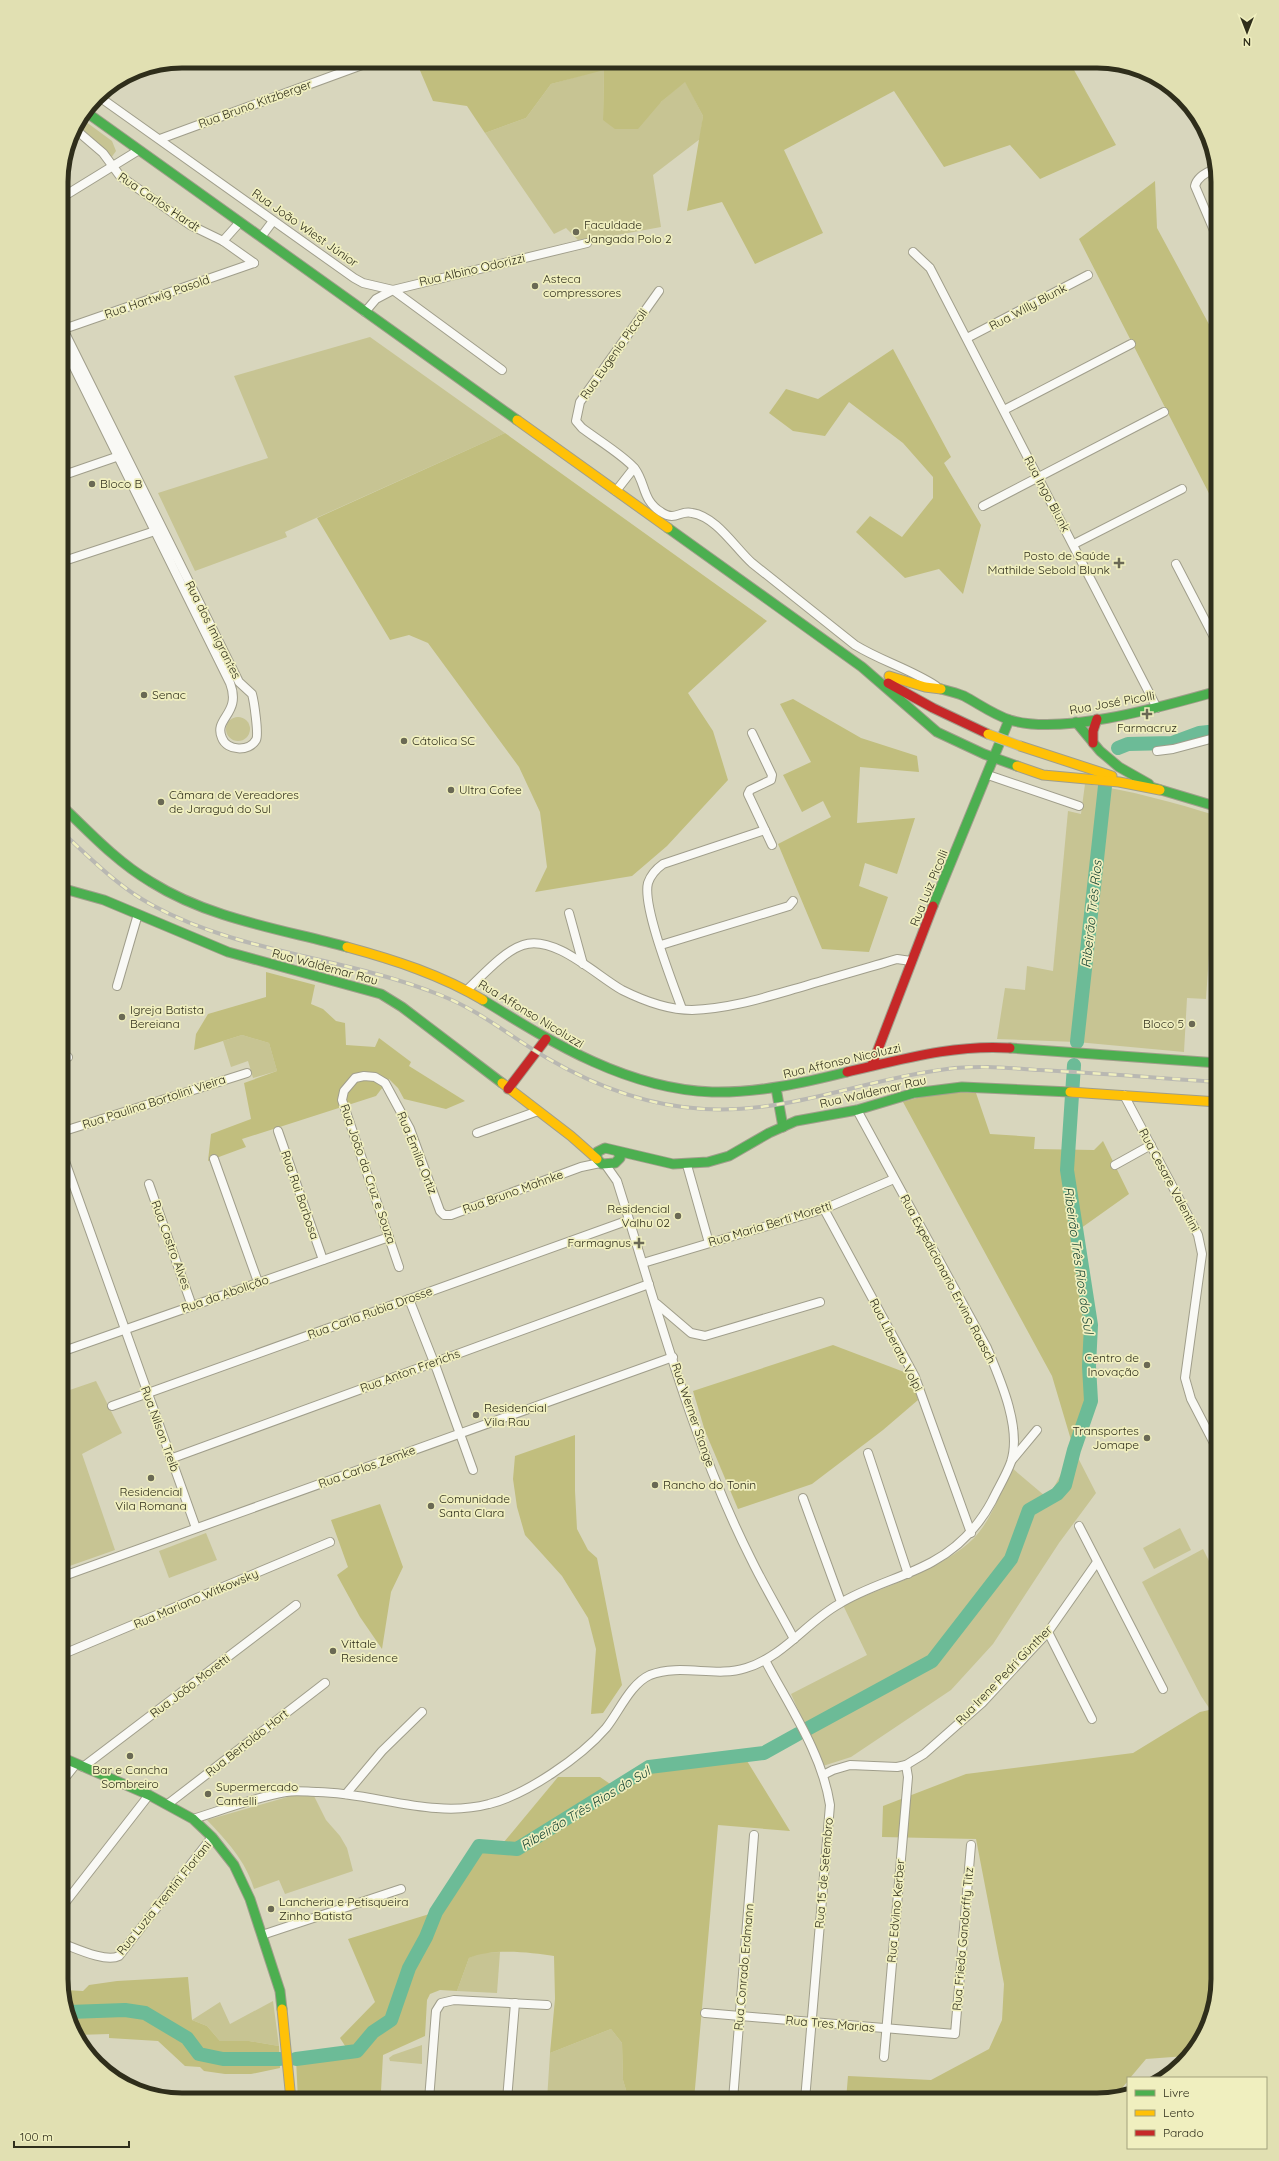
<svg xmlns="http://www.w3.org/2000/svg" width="1279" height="2161" font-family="Quicksand,sans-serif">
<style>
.green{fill:#c7c493}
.forest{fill:#c1be7e}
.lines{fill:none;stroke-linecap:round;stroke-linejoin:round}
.river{stroke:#6cbb97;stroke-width:14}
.street-casing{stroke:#a09e8b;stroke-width:10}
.fast-casing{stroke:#a09e8b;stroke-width:11}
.slow-casing{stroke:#a09e8b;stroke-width:11}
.jam-casing{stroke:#a09e8b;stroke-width:11}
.street{stroke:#f9f9f5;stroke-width:8}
.fast{stroke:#4caf50;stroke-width:9}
.slow{stroke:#ffc107;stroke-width:9}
.jam{stroke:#c62828;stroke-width:9}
.rail-casing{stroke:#b9b8b2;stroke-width:4}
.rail{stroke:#f0efbf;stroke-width:2.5;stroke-dasharray:8;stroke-linecap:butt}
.slow-bridge-casing{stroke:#b8b8aa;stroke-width:11;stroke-linecap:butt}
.slow-bridge{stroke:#ffc107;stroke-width:9}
.poi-dot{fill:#6a6954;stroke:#f0efbf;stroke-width:1.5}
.labels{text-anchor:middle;stroke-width:3.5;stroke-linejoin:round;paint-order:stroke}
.street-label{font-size:12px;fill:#2f2e1b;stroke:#f0efbf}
.poi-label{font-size:12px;fill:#2f2e1b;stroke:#f0efbf;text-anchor:start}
.water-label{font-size:13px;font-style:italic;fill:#0f3f2e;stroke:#f0efbf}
.rim{fill:none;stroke:#2f2e1b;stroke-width:5}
</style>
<rect width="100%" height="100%" fill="#d8d6bd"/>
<g class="green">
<polygon points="604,69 603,120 661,102 685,81 703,116 700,139 653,175 661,227 612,236 611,235 578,240 566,228 554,234 485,133 526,118 551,84"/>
<polygon points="82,119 112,141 116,151 111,158 76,127"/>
<polygon points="370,337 505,433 285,532 287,537 195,571 158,493 268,458 234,376"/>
<circle cx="238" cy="729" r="12"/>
<path d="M1085 784C1130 790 1175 803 1218 816V875L1213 894 1206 999 1187 998 1184 1052 1077 1042 997 1039 1005 988 1025 990 1027 966 1053 971 1068 811 1081 814Z"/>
<polygon points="242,1035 269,1043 277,1071 253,1078 248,1061 231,1067 223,1041"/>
<polygon points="96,1381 122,1433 82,1454 115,1550 61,1569 61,1393"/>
<path d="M1074 1450 1096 1493 1059 1543 993 1644 951 1690 851 1757 823 1766 791 1694 867 1655 843 1605C882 1588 945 1568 974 1538 992 1519 1001 1491 1012 1468L1045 1496 1054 1487Z"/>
<polygon points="1180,1528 1191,1550 1154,1569 1143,1548"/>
<polygon points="206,1533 217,1560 169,1578 159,1551"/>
<polygon points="1203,1549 1218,1579 1218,1721 1201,1696 1142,1582"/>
<path d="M291 1796H314L326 1820 340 1836 347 1848 353 1871 285 1894 279 1880 254 1889C246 1861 226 1840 207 1820Z"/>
<polygon points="500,1952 497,1993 457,1991 469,1958 479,1953"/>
<polygon points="273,2001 279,2046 249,2041 220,2041 207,2026 192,2020 220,2002 230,2024"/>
<polygon points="611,2029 622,2043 623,2080 629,2100 547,2100 550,2053"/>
<polygon points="422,2045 422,2064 390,2061 389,2058 393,2055"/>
</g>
<g class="forest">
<polygon points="416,61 1069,61 1116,145 1040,179 1010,145 944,167 894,91 784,150 823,233 755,264 722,202 687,211 703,116 685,82 661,102 638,129 615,129 603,120 604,70 551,84 526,118 485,133 467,106 433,101"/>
<polygon points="1155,181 1157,228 1218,341 1218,511 1079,239"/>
<polygon points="893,349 951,457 944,463 981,525 963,594 939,569 905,578 856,532 870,516 902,537 933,498 933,477 903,443 849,402 825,436 793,431 769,413 786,389 818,399"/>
<polygon points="505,433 767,621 688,693 713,731 728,780 667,846 632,876 535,892 547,867 540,812 519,767 428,643 409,635 390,640 317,518"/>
<polygon points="793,699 861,738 917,756 919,772 860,767 857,823 915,818 897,874 865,863 859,886 888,897 869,952 822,949 778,844 831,817 823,801 802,812 783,775 811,762 780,704"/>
<polygon points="266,972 315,985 311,1004 323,1009 336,1021 345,1023 346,1045 375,1047 379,1038 411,1062 409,1066 465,1101 446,1109 404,1099 398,1088 389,1079 376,1096 242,1139 246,1147 208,1161 211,1134 251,1119 244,1083 277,1071 269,1043 242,1035 194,1050 196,1034 208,1014 266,997"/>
<polygon points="959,1092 976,1093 990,1134 1035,1137 1034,1149 1094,1150 1103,1141 1129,1194 1077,1231 1091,1325 1089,1366 1091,1401 1074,1450 1052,1376 903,1102 931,1094"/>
<polygon points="833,1345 912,1375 918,1400 883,1430 812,1484 738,1509 705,1431 693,1391"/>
<polygon points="575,1435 575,1491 577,1529 588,1550 597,1558 622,1685 603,1713 591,1714 596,1649 588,1618 562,1576 525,1535 517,1507 513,1479 515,1456"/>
<polygon points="380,1504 403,1567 391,1592 382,1649 360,1617 337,1575 348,1567 331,1520"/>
<polygon points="1218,1708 1218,1979 1214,2010 1198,2046 1186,2056 1146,2059 1130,2078 1128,2078 1128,2081 1116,2095 1097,2100 846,2100 848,2076 931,2080 989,2049 1002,2020 1004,1984 976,1839 882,1837 883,1806 966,1774 1133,1753 1200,1712"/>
<path d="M744 1756 790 1831 718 1825 694 2100H629L623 2080 622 2043 611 2029 550 2053 555 1999 554 1956C530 1952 490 1948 469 1958L457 1991 440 1990 430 1994 427 2000 425 2036 383 2055 381 2091H371L366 2100H298L296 2059 349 2052 340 2038 375 2002 348 1939 436 1912 479 1846 499 1848 558 1777H600L616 1788 649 1767Z"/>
<polygon points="188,1977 192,2020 207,2026 220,2041 249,2041 279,2046 280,2068 251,2074 225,2074 204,2071 200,2067 185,2066 158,2041 109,2038 109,2034 76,2035 73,2032 64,1990 83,1991 89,1985 117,1981"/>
</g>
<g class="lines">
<g class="river">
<polyline points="1118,748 1128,744 1172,743 1199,733 1218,731"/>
<polyline points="1077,1042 1105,786"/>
<polyline points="807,1729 932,1661 1011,1559 1029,1510 1057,1494 1065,1485 1074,1450 1091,1401 1089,1366 1091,1325 1067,1170 1074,1065"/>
<polyline points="69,2012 125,2010 145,2013 187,2038 199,2054 223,2059 280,2059"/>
<polyline points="296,2059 357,2051 373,2032 391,2020 409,1968 426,1937 436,1912 479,1846 517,1849 649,1767 764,1753 798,1734"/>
</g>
<g class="street-casing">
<g id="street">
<polyline points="98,96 354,278 363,283 393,290 502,370"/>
<polyline points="75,129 103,153 120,176 190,225 223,241 254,263"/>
<polyline points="160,139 373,61"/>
<path d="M1215 169C1207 172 1197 177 1195 186L1218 240"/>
<polyline points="61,198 139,150"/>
<polyline points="261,237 273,221"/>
<polyline points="223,241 240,222"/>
<polyline points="913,252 930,268 1157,708"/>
<path d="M659 291 580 402 576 421 582 428C595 438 626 457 635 469 646 484 642 500 661 512 676 522 679 510 692 513 717 517 735 548 752 563L855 645C881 661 910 669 936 686"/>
<polyline points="365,312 376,299 393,290 587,243"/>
<polyline points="61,330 254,263"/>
<polyline points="967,338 1088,275"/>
<path d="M61 341 230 683C242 714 213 718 222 738 227 751 249 752 256 740 259 735 254 701 252 694L239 682 61 325"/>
<polyline points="1004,410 1131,344"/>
<polyline points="61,476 122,455"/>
<polyline points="616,491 634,468"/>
<polyline points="983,506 1164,412"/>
<polyline points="1074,544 1182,489"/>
<polyline points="61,562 155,531"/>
<polyline points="1176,564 1218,645"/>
<polyline points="752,733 772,775 771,780 750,790 748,794 772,845"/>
<polyline points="1157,751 1173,749 1218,737"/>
<polyline points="988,775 1079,806"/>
<polyline points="569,913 583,964"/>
<polyline points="661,945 789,906 793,901"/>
<polyline points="117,986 138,914"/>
<path d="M467 990C482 976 504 951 523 945 554 934 597 976 622 990 642 1000 669 1010 692 1010 728 1009 763 998 798 988 831 978 864 969 897 959L911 961"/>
<path d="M682 1009C673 984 642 906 648 883 651 874 656 869 663 864L765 830"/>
<polyline points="61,1059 68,1057"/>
<polyline points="1124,1095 1193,1225 1198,1235 1202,1254 1185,1378 1191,1399 1218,1451"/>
<polyline points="278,1131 323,1260"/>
<polyline points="61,1132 247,1073"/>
<polyline points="477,1133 538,1111"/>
<polyline points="61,1150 196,1528"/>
<polyline points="214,1159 258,1282"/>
<path d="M605 1164 617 1181C657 1307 691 1440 751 1559 764 1586 780 1612 794 1639"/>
<polyline points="687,1165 709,1243"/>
<polyline points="1115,1165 1151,1145"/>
<polyline points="149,1184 192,1306"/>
<polyline points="824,1209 915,1377 971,1533"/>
<polyline points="643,1263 824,1209 894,1179"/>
<polyline points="399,1267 342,1100 344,1091 355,1078 364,1076 375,1077 385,1083 410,1129 440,1211 444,1215 451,1215 581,1167 600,1163"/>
<polyline points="409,1299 437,1370 473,1470"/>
<polyline points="657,1304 691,1333 705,1336 820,1302"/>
<polyline points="61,1352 389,1237"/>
<polyline points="112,1406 629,1220"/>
<polyline points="868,1453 908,1574"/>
<polyline points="170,1459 649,1284"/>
<polyline points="1012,1460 1037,1430"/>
<polyline points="803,1498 841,1602"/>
<polyline points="1079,1526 1163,1689"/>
<polyline points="61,1577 673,1357"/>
<polyline points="1048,1632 1092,1719"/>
<polyline points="61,1655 330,1542"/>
<path d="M765 1660C789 1706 822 1753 830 1805L805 2100"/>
<polyline points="83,1767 296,1605"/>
<polyline points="823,1775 833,1770 850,1765 897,1767 906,1765 924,1754 982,1703 1048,1632 1097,1562"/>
<polyline points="61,1783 76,1764"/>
<polyline points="346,1794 382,1751 422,1712"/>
<polyline points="168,1804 325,1683"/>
<path d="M193 1819C222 1810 256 1797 286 1792 296 1790 308 1792 318 1792 375 1793 433 1819 489 1804 526 1795 581 1757 606 1728 619 1712 630 1684 650 1675 681 1663 716 1678 746 1668 783 1657 807 1622 839 1604 868 1586 903 1578 932 1562 958 1548 978 1527 992 1501 998 1488 1006 1476 1011 1462 1022 1428 1000 1379 987 1348L857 1110"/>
<polyline points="61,1908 149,1795"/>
<polyline points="262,1935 401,1889"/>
<path d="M61 1943C75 1948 106 1963 119 1956L212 1837"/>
<polyline points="705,2013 955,2034 971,1845"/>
<polyline points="884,2057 908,1777 906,1765"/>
<polyline points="429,2100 436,2011 441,2003 454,2000 547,2005"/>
<polyline points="507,2100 515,2003"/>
<polyline points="733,2100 754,1835"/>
</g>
</g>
<g class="fast-casing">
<g id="fast">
<polyline points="86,112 517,420"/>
<polyline points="668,528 862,667 937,732 984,754 1017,766"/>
<path d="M941 689C949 691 957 693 964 696 979 704 994 715 1010 720 1063 736 1164 706 1218 691"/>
<polyline points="1076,722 1100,751 1119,767 1149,784"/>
<polyline points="1151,787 1218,807"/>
<path d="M61 805C89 832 117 862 151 882 210 919 281 929 347 947"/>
<polyline points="61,888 104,900 228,952 381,994 402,1007 502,1083"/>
<polyline points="933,906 1009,720"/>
<path d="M483 1000C553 1043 627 1089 712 1092 758 1093 803 1083 847 1072"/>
<polyline points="1010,1048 1218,1063"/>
<polyline points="776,1088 783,1127"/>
<polyline points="618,1152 620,1158 615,1163 602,1164 597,1159 597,1152 605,1148 673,1164 708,1162 729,1156 769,1133 796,1121 857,1110 914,1093 962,1087 1070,1092"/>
<polyline points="61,1757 149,1795 193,1819 212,1837 234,1865 250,1899 280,1991 282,2009"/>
</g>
</g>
<g class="slow-casing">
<g id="slow">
<polyline points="517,420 668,528"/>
<polyline points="889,676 925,687 941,689"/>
<polyline points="1020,746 1112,776"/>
<polyline points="1017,766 1043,775 1119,782 1160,790"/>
<path d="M347 947C395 960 441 975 483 1000"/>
<polyline points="502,1083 571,1136 597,1159"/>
<polyline points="1070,1092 1218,1102"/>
<polyline points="282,2009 291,2100"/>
</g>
</g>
<g class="jam-casing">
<g id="jam">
<polyline points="888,683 933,708 988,734"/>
<polyline points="1093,743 1093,731 1097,719"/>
<polyline points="872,1065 933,906"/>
<path d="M847 1072C900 1060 955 1044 1010 1048"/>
<polyline points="508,1089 546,1039"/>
</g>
</g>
<use href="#street" class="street"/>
<use href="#fast" class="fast"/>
<use href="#slow" class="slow"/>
<use href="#jam" class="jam"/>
<g class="rail-casing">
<path id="rail" d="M61 831C90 858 117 886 152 905 241 954 347 957 440 995 479 1010 511 1037 547 1058 595 1086 647 1106 704 1109 788 1114 864 1079 947 1069 978 1065 1008 1068 1039 1070 1099 1073 1158 1078 1218 1082"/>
</g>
<use href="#rail" class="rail"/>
<g class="slow-bridge-casing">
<polyline id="slow-bridge" points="988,734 1020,746"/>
</g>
<use href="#slow-bridge" class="slow-bridge"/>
</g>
<g class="poi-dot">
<circle cx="576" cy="232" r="4"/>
<circle cx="535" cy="286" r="4"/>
<circle cx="92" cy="484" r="4"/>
<path d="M1117 557h4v4h4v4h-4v4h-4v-4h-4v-4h4z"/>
<circle cx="144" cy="695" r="4"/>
<path d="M1145 708h4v4h4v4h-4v4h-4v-4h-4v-4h4z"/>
<circle cx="404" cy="741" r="4"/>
<circle cx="451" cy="790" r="4"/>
<circle cx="161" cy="802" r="4"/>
<circle cx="122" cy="1017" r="4"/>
<circle cx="1192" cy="1024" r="4"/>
<circle cx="678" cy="1216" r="4"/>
<path d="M637 1237h4v4h4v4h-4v4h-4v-4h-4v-4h4z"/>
<circle cx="1147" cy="1365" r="4"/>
<circle cx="476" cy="1415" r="4"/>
<circle cx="1147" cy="1438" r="4"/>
<circle cx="151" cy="1478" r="4"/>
<circle cx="655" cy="1485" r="4"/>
<circle cx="431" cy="1506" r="4"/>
<circle cx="333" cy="1651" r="4"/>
<circle cx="130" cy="1756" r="4"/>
<circle cx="208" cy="1794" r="4"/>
<circle cx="271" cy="1909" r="4"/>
</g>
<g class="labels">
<g class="street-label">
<text transform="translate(255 104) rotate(-20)" y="4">Rua Bruno Kitzberger</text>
<text transform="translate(159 202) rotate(34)" y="4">Rua Carlos Hardt</text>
<text transform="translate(305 228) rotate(35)" y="4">Rua João Wiest Júnior</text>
<text transform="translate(472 270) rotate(-13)" y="4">Rua Albino Odorizzi</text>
<text transform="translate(157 297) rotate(-19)" y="4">Rua Hartwig Pasold</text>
<text transform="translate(1028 307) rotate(-28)" y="4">Rua Willy Blunk</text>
<text transform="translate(614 354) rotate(-55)" y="4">Rua Eugenio Piccoli</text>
<text transform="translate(1047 494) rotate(62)" y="4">Rua Ingo Blunk</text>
<text transform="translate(213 630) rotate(63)" y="4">Rua dos Imigrantes</text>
<text transform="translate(1112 703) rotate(-10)" y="4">Rua José Picolli</text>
<text transform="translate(929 888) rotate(-68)" y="4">Rua Luiz Picolli</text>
<text transform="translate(325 967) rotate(15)" y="4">Rua Waldemar Rau</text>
<text transform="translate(531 1014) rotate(31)" y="4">Rua Affonso Nicoluzzi</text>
<text transform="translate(842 1061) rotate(-13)" y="4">Rua Affonso Nicoluzzi</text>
<text transform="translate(873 1092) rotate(-13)" y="4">Rua Waldemar Rau</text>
<text transform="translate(154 1102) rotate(-18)" y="4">Rua Paulina Bortolini Vieira</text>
<text transform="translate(417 1153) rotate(68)" y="4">Rua Emilia Ortiz</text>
<text transform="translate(368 1174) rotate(71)" y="4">Rua João da Cruz e Souza</text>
<text transform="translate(1169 1180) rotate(62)" y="4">Rua Cesare Valentini</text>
<text transform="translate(513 1192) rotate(-20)" y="4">Rua Bruno Mahnke</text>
<text transform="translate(300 1195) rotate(71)" y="4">Rua Rui Barbosa</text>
<text transform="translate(770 1224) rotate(-17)" y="4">Rua Maria Berti Moretti</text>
<text transform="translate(171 1245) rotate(70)" y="4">Rua Castro Alves</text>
<text transform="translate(948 1279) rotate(62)" y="4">Rua Expedicionario Ervino Raasch</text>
<text transform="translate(225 1294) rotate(-19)" y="4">Rua da Abolição</text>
<text transform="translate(370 1313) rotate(-20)" y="4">Rua Carla Rubia Drosse</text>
<text transform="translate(896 1345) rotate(63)" y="4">Rua Liberato Volpi</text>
<text transform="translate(410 1371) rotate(-20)" y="4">Rua Anton Frerichs</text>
<text transform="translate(693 1415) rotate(71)" y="4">Rua Werner Stange</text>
<text transform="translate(160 1429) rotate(70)" y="4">Rua Nilson Treib</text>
<text transform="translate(367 1467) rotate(-20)" y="4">Rua Carlos Zemke</text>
<text transform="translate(196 1599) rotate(-23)" y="4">Rua Mariano Witkowsky</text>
<text transform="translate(1004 1675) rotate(-46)" y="4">Rua Irene Pedri Günther</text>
<text transform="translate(190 1686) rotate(-37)" y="4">Rua João Moretti</text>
<text transform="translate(247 1743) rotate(-38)" y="4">Rua Bertoldo Hort</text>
<text transform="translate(824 1873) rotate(-85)" y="4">Rua 15 de Setembro</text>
<text transform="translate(164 1898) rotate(-51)" y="4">Rua Luzia Trentini Floriani</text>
<text transform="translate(896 1911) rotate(-85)" y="4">Rua Edvino Kerber</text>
<text transform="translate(963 1939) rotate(-85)" y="4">Rua Frieda Gandorffy Titz</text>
<text transform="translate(744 1967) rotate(-85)" y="4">Rua Conrado Erdmann</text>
<text transform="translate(830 2024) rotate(5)" y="4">Rua Tres Marias</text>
</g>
<g class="poi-label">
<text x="584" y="229">Faculdade<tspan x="584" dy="14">Jangada Polo 2</tspan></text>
<text x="543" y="283">Asteca<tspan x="543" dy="14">compressores</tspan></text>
<text x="100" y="488">Bloco B</text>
<text x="1110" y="560" text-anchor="end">Posto de Saúde<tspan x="1110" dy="14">Mathilde Sebold Blunk</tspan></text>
<text x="152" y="699">Senac</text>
<text x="1147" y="732" text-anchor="middle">Farmacruz</text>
<text x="412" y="745">Cátolica SC</text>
<text x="459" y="794">Ultra Cofee</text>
<text x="169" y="799">Câmara de Vereadores<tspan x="169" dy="14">de Jaraguá do Sul</tspan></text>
<text x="130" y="1014">Igreja Batista<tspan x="130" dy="14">Bereiana</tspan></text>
<text x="1184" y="1028" text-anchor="end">Bloco 5</text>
<text x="670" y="1213" text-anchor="end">Residencial<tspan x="670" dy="14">Valhu 02</tspan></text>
<text x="631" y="1247" text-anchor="end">Farmagnus</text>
<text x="1139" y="1362" text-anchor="end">Centro de<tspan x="1139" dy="14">Inovação</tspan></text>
<text x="484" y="1412">Residencial<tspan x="484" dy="14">Vila Rau</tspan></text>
<text x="1139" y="1435" text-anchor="end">Transportes<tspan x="1139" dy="14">Jomape</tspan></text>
<text x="663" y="1489">Rancho do Tonin</text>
<text x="151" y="1496" text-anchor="middle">Residencial<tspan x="151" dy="14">Vila Romana</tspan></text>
<text x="439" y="1503">Comunidade<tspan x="439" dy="14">Santa Clara</tspan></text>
<text x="341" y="1648">Vittale<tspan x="341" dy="14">Residence</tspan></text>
<text x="130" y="1774" text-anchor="middle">Bar e Cancha<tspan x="130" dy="14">Sombreiro</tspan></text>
<text x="216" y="1791">Supermercado<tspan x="216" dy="14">Cantelli</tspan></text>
<text x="279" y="1906">Lancheria e Petisqueira<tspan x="279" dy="14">Zinho Batista</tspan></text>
</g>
<g class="water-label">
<text transform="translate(1091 914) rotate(-84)" y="5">Ribeirão Três Rios</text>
<text transform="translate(1079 1260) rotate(82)" y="5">Ribeirão Três Rios do Sul</text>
<text transform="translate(585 1808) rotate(-31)" y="5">Ribeirão Três Rios do Sul</text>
</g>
</g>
<path d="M0 0H1279V2161H0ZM182 68H1097A114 114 0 0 1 1211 182V1979A114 114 0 0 1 1097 2093H182A114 114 0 0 1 68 1979V182A114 114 0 0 1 182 68Z" fill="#e1e0b2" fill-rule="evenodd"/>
<path class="rim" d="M182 68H1097A114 114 0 0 1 1211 182V1979A114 114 0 0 1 1097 2093H182A114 114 0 0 1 68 1979V182A114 114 0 0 1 182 68Z"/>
<rect x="1127" y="2077" width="140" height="72" fill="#f0efbf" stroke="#a3a27d"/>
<rect x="1135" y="2090" width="20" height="6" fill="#4caf50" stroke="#a3a27d"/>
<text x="1163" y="2097" font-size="12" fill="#2f2e1b">Livre</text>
<rect x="1135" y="2110" width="20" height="6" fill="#ffc107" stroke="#a3a27d"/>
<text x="1163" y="2117" font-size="12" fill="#2f2e1b">Lento</text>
<rect x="1135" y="2130" width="20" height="6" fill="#c62828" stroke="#a3a27d"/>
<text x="1163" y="2137" font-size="12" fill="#2f2e1b">Parado</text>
<g transform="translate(1247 32) rotate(180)" stroke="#f0efbf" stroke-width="3" paint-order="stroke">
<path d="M0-3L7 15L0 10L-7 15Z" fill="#2f2e1b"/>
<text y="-6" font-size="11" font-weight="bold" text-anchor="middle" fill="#2f2e1b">N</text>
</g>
<path d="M14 2141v6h115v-6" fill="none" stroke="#2f2e1b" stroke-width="2"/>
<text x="20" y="2141" font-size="12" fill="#2f2e1b" stroke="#f0efbf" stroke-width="3" paint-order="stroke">100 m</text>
</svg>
